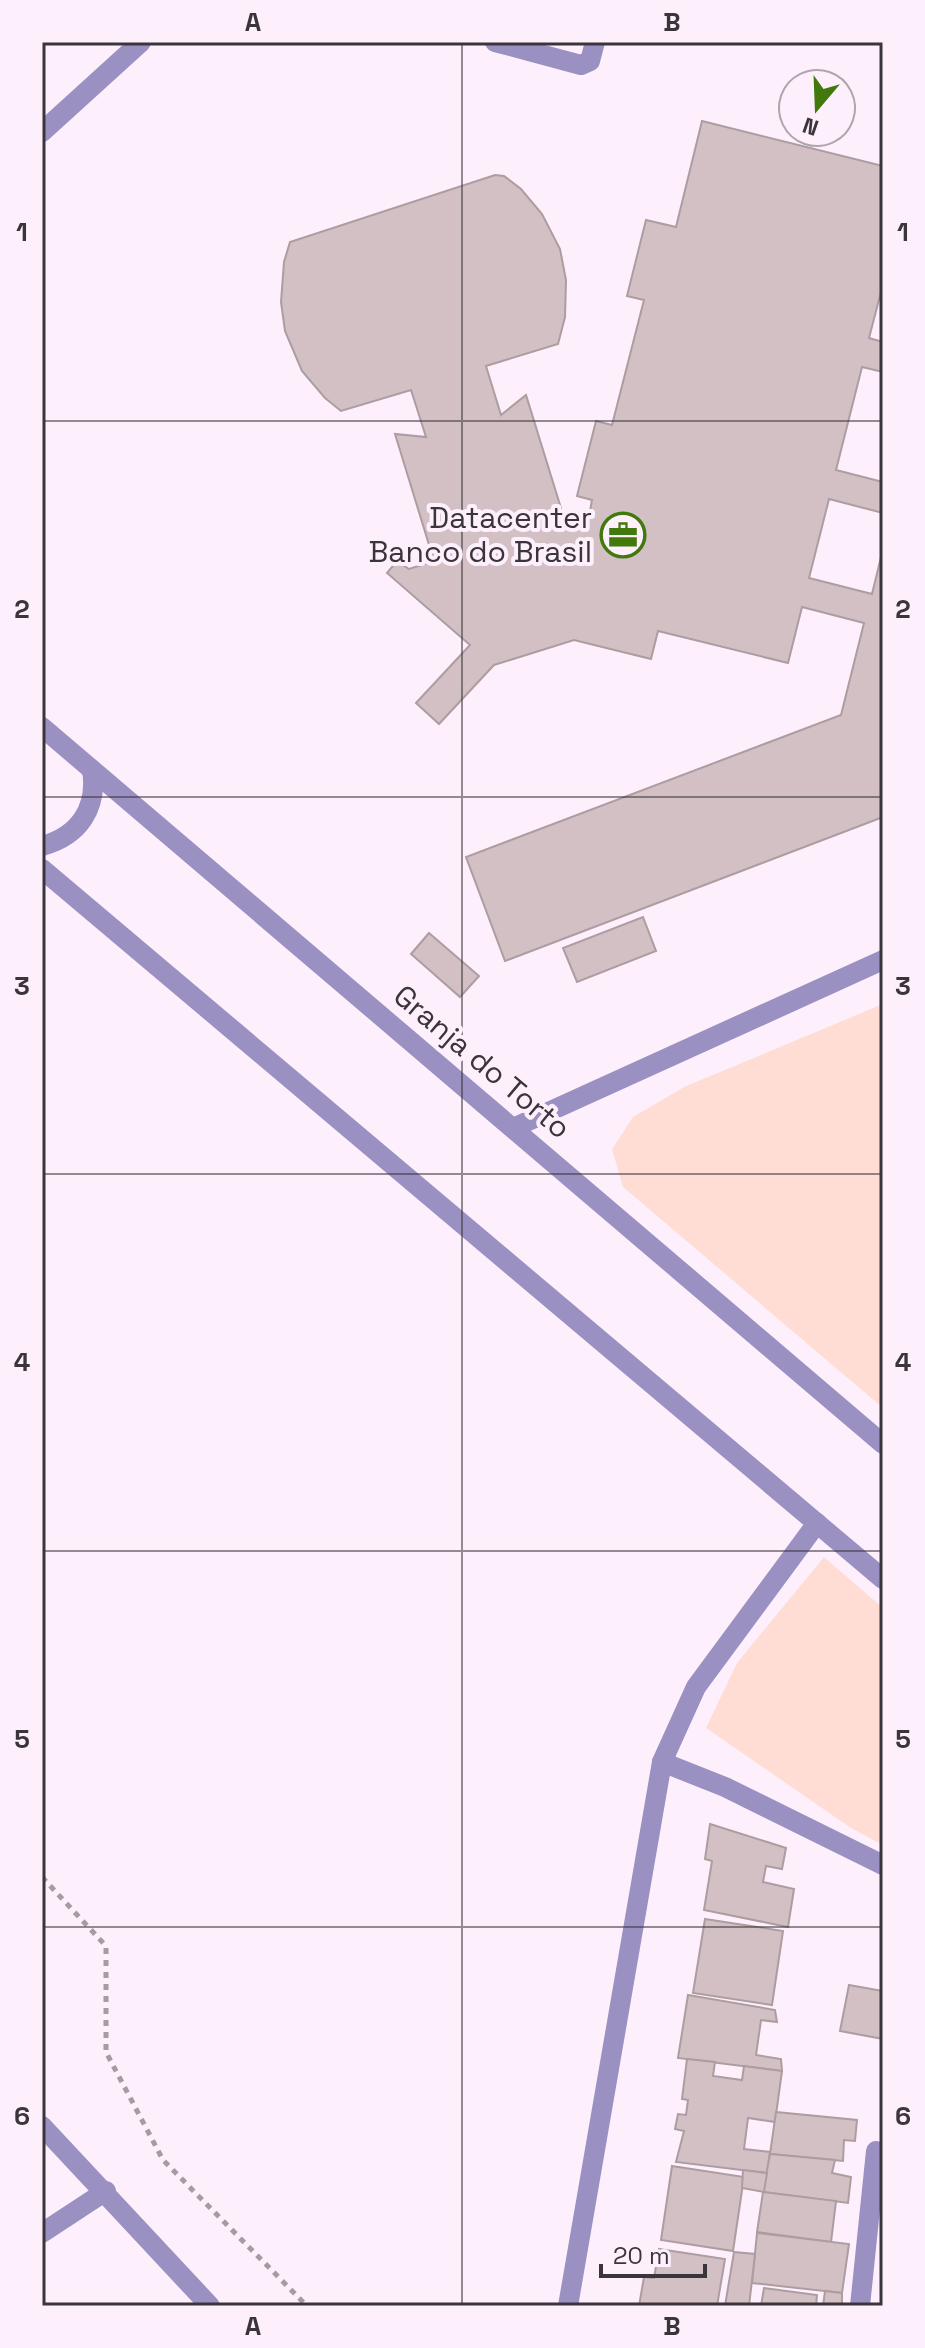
<svg xmlns="http://www.w3.org/2000/svg" width="925" height="2348" font-family="'Space Grotesk',sans-serif">
<style>
.green{fill:#ffddd5}
.building{fill:#d2c0c4;stroke:#ad9ca0;stroke-width:2}
.lines{fill:none;stroke-linecap:round;stroke-linejoin:round}
.path{stroke:#a49ba3;stroke-width:5;stroke-dasharray:6 6;stroke-linecap:butt}
.minor{stroke:#9b90c2;stroke-width:20}
.grid{fill:none;stroke:#3a353a;stroke-width:2;stroke-opacity:0.55}
.labels{text-anchor:middle;stroke-width:8;stroke-linejoin:round;paint-order:stroke}
.poi-label{font-size:30px;fill:#3a353a;stroke:#fdf0fc;text-anchor:end}
.street-label{font-size:30px;fill:#3a353a;stroke:#fdf0fc}
.neatline{fill:none;stroke:#3a353a;stroke-width:3}
.grid-label{font-size:26px;text-anchor:middle;font-weight:bold;fill:#3a353a}
</style>
<rect width="100%" height="100%" fill="#fdf0fc"/>
<g class="green">
<polygon points="883,1004 883,1408 623,1187 612,1149 633,1117 684,1087"/>
<polygon points="824,1557 883,1608 883,1845 851,1828 706,1728 737,1663"/>
</g>
<g class="building">
<polygon points="702,121 883,166 883,284 869,338 883,342 883,372 862,367 836,470 883,482 883,513 829,499 809,578 872,594 883,549 883,817 505,961 466,857 841,715 864,623 802,607 788,663 658,631 651,659 574,640 494,665 439,724 416,703 470,645 387,573 397,561 409,569 434,561 395,434 426,437 411,390 341,411 325,398 302,371 285,331 281,302 284,262 290,242 495,175 504,176 521,189 542,214 560,249 566,280 565,317 558,344 486,366 501,415 526,395 565,521 590,511 592,500 577,496 596,421 612,425 644,300 627,296 646,220 676,227"/>
<polygon points="643,917 656,951 577,982 563,948"/>
<polygon points="429,933 479,976 460,997 411,954"/>
<polygon points="710,1824 786,1848 782,1869 766,1866 763,1882 794,1889 788,1927 704,1910 712,1861 705,1859"/>
<polygon points="705,1919 783,1931 772,2005 693,1993"/>
<polygon points="849,1985 883,1991 883,2039 840,2031"/>
<polygon points="688,1995 775,2010 777,2022 761,2020 756,2055 781,2059 782,2071 678,2058"/>
<polygon points="687,2059 715,2062 713,2076 742,2080 744,2066 782,2071 775,2122 748,2118 744,2149 770,2152 767,2173 676,2162 684,2131 675,2129 678,2114 686,2115 688,2100 682,2099"/>
<polygon points="776,2112 857,2120 855,2141 844,2140 843,2161 770,2154"/>
<polygon points="770,2154 835,2160 832,2173 851,2177 848,2203 763,2192"/>
<polygon points="672,2166 744,2177 733,2251 661,2240"/>
<polygon points="743,2170 767,2173 764,2192 742,2188"/>
<polygon points="763,2192 836,2201 831,2242 757,2232"/>
<polygon points="757,2233 849,2244 842,2293 752,2283"/>
<polygon points="659,2249 725,2259 717,2306 639,2306 644,2277 654,2278"/>
<polygon points="734,2252 755,2254 749,2306 725,2306"/>
<polygon points="764,2288 817,2295 816,2306 761,2306"/>
<polygon points="825,2291 842,2293 842,2306 823,2306"/>
</g>
<g class="lines">
<polyline class="path" points="42,1877 106,1946 106,2052 163,2160 307,2306"/>
<g class="minor">
<polyline points="495,42 581,65 590,61 595,42"/>
<polyline points="42,132 141,42"/>
<polyline points="42,727 883,1444"/>
<path d="M42 846C79 836 98 808 92 770"/>
<polyline points="42,869 883,1579"/>
<polyline points="513,1128 883,960"/>
<polyline points="662,1762 725,1787 883,1865"/>
<polyline points="42,2126 210,2306"/>
<polyline points="42,2233 106,2191"/>
<polyline points="568,2306 662,1762 696,1687 817,1523"/>
<polyline points="860,2306 876,2151"/>
</g>
</g>
<path class="grid" d="M462 42V2306M42 421H883M42 797H883M42 1174H883M42 1551H883M42 1927H883"/>
<defs>
<g id="office-ring" transform="scale(2.3)"><circle r="9.5" fill="#fdf0fc" stroke="#41790d" stroke-width="1.5"/><path d="M-6-3h4V-5.5h4V-3h4V5H-6ZM-1-4.5V-3h2v-1.5ZM-6 0V1H6V0Z" fill="#41790d"/></g>
</defs>
<g fill-rule="evenodd">
<use href="#office-ring" x="623" y="535"/>
</g>
<g class="labels">
<g class="poi-label">
<text x="592" y="528">Datacenter<tspan x="592" dy="34">Banco do Brasil</tspan></text>
</g>
<g class="street-label">
<text transform="translate(482 1062) rotate(40)" y="10">Granja do Torto</text>
</g>
</g>
<rect width="925" height="2348" fill="none" stroke="#fdf0fc" stroke-width="88"/>
<g transform="translate(817 108) rotate(199)"><circle r="38" fill="#fdf0fc" stroke="#afa5ae" stroke-width="2"/>
<path d="M0-6L14 30L0 20L-14 30Z" fill="#41790d"/>
<text y="-12" font-size="22" font-weight="bold" text-anchor="middle" fill="#3a353a">N</text>
</g>
<path d="M601 2264v12h104v-12" fill="none" stroke="#3a353a" stroke-width="4"/>
<text x="613" y="2264" font-size="24" fill="#3a353a" stroke="#fdf0fc" stroke-width="6" paint-order="stroke">20 m</text>
<rect x="44" y="44" width="837" height="2260" class="neatline"/>
<g class="grid-label">
<text x="253" y="31">A</text>
<text x="672" y="31">B</text>
<text x="22" y="241">1</text>
<text x="903" y="241">1</text>
<text x="22" y="618">2</text>
<text x="903" y="618">2</text>
<text x="22" y="995">3</text>
<text x="903" y="995">3</text>
<text x="22" y="1371">4</text>
<text x="903" y="1371">4</text>
<text x="22" y="1748">5</text>
<text x="903" y="1748">5</text>
<text x="22" y="2125">6</text>
<text x="903" y="2125">6</text>
<text x="253" y="2335">A</text>
<text x="672" y="2335">B</text>
</g>
</svg>
